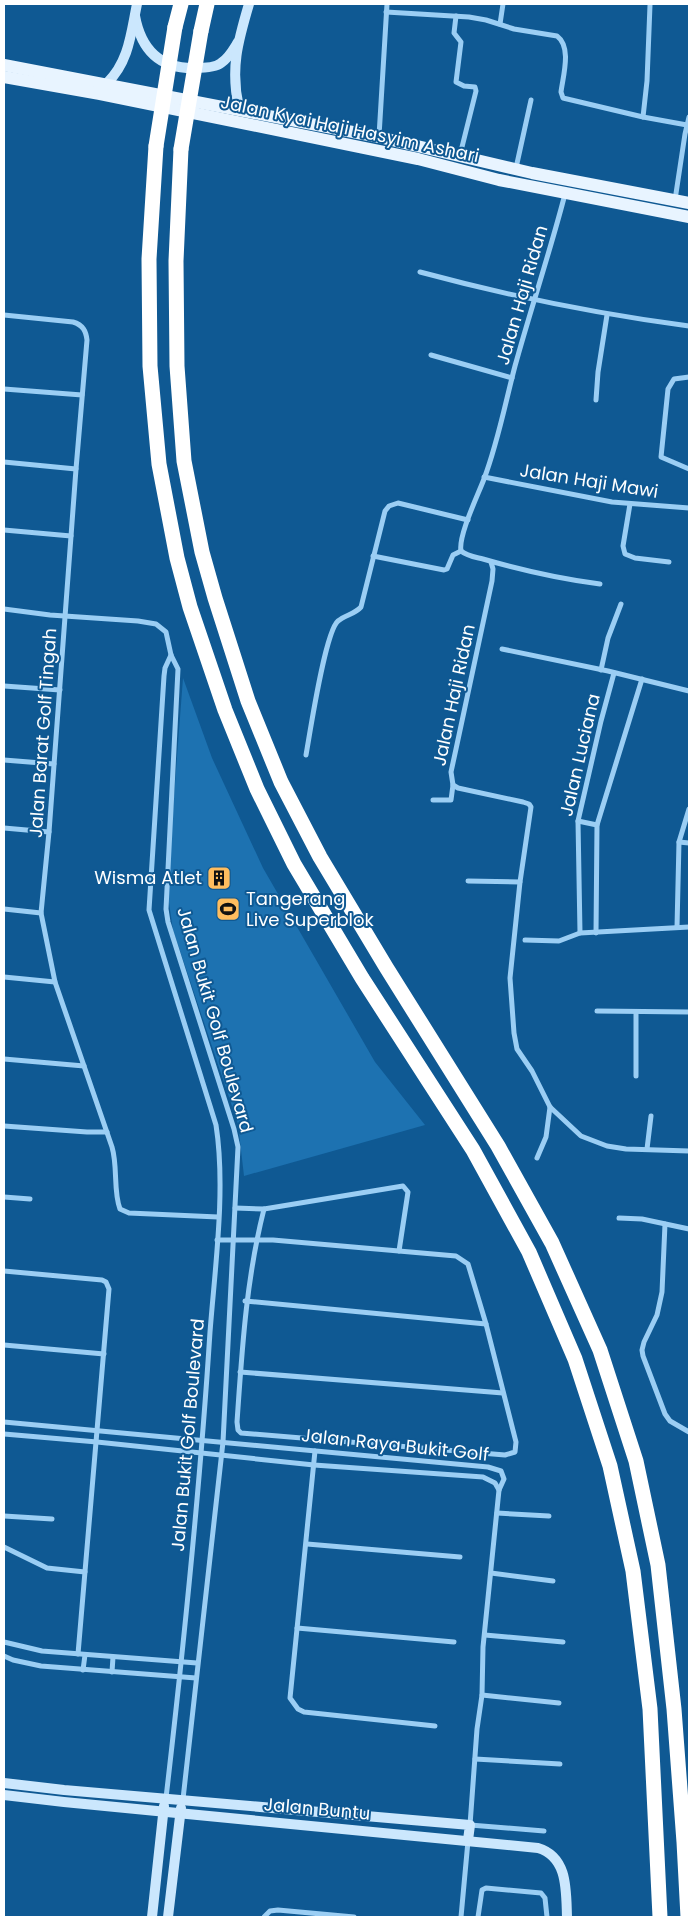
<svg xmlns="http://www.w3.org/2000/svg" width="693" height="1921" font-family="Poppins,sans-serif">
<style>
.green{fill:#1d72b1}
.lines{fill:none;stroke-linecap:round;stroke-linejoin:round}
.street{stroke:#9bcef4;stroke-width:5}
.secondary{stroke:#cbe7fd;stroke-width:10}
.primary{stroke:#e8f4ff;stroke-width:12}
.highway{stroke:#fff;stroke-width:15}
.highway-bridge{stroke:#fff;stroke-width:15}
.labels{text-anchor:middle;stroke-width:4;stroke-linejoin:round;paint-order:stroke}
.street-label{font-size:18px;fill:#fff;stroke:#0f5993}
.poi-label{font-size:18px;fill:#fff;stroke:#0f5993;text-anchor:end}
</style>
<rect width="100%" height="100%" fill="#0f5993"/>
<polygon class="green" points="183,678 212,758 263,868 375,1062 425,1125 244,1176 238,1124 173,930 167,889"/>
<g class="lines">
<g class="street">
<polyline points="650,5 647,81 643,117 687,125"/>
<path d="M386 12 469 17 486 20 514 29 557 36C572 47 563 76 561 92L563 98 643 117"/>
<polyline points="456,16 454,33 461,42 456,82 464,86 475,87 476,91 460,155"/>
<polyline points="500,24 503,4"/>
<polyline points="379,136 387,4"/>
<polyline points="516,168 531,100"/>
<polyline points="675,200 685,134 689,117"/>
<path d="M420 272C509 296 598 314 689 326"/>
<path d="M4 315 73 322C83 325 86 331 87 340L76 469 49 832 41 913 55 982 112 1147C118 1167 113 1191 120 1209L129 1213 218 1217"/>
<polyline points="431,355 512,378"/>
<polyline points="689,377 674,379 668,389 661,457 689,469"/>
<polyline points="4,389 82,395"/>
<polyline points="596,400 598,372 607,315"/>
<polyline points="4,462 76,469"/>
<polyline points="484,477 612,502 689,508"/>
<polyline points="630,504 623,546 625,554 635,558 669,562"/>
<polyline points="4,530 71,536"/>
<path d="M461 551C458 536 478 495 484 479 498 442 505 404 515 366 531 308 550 252 565 194"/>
<path d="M461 551C467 556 475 557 483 559 521 570 561 579 600 584"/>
<polyline points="373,556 444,570 447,569 453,555 461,551"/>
<polyline points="491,562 493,569 492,581 456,749 451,772 453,785 458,788 523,802 529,804 531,807 520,882 510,978 514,1033 517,1049 532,1071 550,1107 581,1136 607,1146 626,1149 689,1151"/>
<polyline points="4,609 50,615 138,621 156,624 166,632 171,655 178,669 166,909 168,922 234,1129 238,1147 223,1442 183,1799"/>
<polyline points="502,649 608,671 689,691"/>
<polyline points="601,670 608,638 621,604"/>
<polyline points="4,686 60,690"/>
<path d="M306 755C310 733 325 632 338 621 345 615 355 614 361 607L385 511 389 506 398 503 468 520"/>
<polyline points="4,760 54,764"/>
<polyline points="433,800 451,800 453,785"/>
<polyline points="578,821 597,825"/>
<polyline points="4,828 49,832"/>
<polyline points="679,842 689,843"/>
<polyline points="468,881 520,882"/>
<polyline points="4,909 41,913"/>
<polyline points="677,927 679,842 689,809"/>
<polyline points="580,933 578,821 601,721 614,673"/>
<polyline points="596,933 597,825 642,679"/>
<polyline points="525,940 559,941 580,933 689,927"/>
<polyline points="4,977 55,982"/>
<polyline points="597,1011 689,1012"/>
<polyline points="636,1012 636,1076"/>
<polyline points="4,1059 84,1066"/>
<polyline points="4,1126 87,1132 107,1132"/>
<polyline points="647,1149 651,1116"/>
<polyline points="537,1158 546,1137 550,1107"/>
<polyline points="4,1197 30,1199"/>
<polyline points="235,1208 264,1209 403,1186 408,1192 399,1251"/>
<polyline points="619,1218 642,1219 689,1229"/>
<polyline points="665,1224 662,1292 657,1315 644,1342 642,1350 643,1356 665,1414 670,1421 689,1432"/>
<path d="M217 1240H273L456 1256 468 1264 486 1324 516 1442 515 1452 505 1455 241 1433 238 1430 237 1422C242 1351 246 1280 264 1209"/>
<polyline points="4,1271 102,1280 106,1282 109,1289 78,1654"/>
<polyline points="245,1301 486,1324"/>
<polyline points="4,1345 104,1354"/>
<polyline points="240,1372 503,1393"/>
<polyline points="4,1422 488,1467 501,1471 504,1479 499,1490 483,1647 482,1695 477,1729 470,1825 544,1831"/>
<polyline points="4,1434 97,1442 314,1465 483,1477 495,1483 499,1490"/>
<polyline points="315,1451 290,1698 298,1709 304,1712 435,1726"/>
<polyline points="497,1513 549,1516"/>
<polyline points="4,1516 52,1519"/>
<polyline points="307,1544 460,1557"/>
<polyline points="4,1547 47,1568 85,1572"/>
<polyline points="491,1573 553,1581"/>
<polyline points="297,1628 454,1642"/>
<polyline points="485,1635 563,1642"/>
<polyline points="4,1642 42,1651 197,1663"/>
<polyline points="4,1656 13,1660 41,1666 196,1678"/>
<polyline points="83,1670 85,1655"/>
<polyline points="112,1672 113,1657"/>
<polyline points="482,1695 559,1703"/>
<polyline points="475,1759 560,1764"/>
<path d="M166 1798C184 1643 200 1488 210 1332 215 1267 226 1189 216 1125L149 910 164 676 165 668 171 655"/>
<polyline points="264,1917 270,1911 278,1910 354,1917"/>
<polyline points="461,1917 468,1841"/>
<polyline points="478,1917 482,1890 486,1888 541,1893 545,1898 547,1917"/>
</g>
<g class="secondary">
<path d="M135 16C141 49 159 69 195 68 202 68 215 68 221 63 229 58 233 50 238 42"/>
<path d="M107 83C129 62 131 33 137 4"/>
<path d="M239 108C230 69 238 41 249 4"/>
<polyline points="4,1783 64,1790 470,1825 468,1840"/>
<path d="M4 1795 64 1802 538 1848C568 1857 566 1890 567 1917"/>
<polyline points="152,1917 164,1806"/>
<polyline points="168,1917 181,1808"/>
</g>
<g class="primary">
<polyline points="4,65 379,137 532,173 689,203"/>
<polyline points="4,77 100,94 418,159 499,180 689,217"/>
</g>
<g class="highway">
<polyline points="175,27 181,4"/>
<polyline points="201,31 207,4"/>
<polyline points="156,146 149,259 150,366 159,464 177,558 190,607 225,710 257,789 294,864 362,978 473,1150 529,1252 575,1359 610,1466 633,1571 650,1709 660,1917"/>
<polyline points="181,149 176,261 177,366 184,461 202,552 215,598 248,701 281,782 320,857 386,967 498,1146 552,1243 600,1350 636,1461 658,1565 674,1709 684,1842 688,1917"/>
</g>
<g class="highway-bridge">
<polyline points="156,146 175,27"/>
<polyline points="181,149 201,31"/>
</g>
</g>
<defs>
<g id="building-square" transform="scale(1.25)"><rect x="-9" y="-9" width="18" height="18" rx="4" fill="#ffbd5e" stroke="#0f5993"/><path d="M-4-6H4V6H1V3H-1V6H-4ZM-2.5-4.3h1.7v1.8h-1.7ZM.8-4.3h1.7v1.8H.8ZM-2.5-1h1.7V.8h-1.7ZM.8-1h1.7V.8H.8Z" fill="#111"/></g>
<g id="stadium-square" transform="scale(1.25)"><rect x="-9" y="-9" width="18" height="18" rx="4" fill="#ffbd5e" stroke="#0f5993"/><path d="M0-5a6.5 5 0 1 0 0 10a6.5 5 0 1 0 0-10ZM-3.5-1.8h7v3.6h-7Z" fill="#111"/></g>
</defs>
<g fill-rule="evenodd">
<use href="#building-square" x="219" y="878"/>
<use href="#stadium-square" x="228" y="909"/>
</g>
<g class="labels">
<g class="street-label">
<text transform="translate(350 129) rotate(12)" y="6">Jalan Kyai Haji Hasyim Ashari</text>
<text transform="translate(522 295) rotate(-74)" y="6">Jalan Haji Ridan</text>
<text transform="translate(589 481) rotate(9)" y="6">Jalan Haji Mawi</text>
<text transform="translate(454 695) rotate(-78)" y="6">Jalan Haji Ridan</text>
<text transform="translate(43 733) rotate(-86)" y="6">Jalan Barat Golf Tingah</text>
<text transform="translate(580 755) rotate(-77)" y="6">Jalan Luciana</text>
<text transform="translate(215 1020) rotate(74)" y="6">Jalan Bukit Golf Boulevard</text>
<text transform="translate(188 1435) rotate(-85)" y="6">Jalan Bukit Golf Boulevard</text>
<text transform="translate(395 1445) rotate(6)" y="6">Jalan Raya Bukit Golf</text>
<text transform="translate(317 1809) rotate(5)" y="6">Jalan Buntu</text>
</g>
<g class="poi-label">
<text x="202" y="884">Wisma Atlet</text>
<text x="246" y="905" text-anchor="start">Tangerang<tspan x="246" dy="21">Live Superblok</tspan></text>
</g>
</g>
<rect width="693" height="1921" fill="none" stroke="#ffffff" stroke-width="10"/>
</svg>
